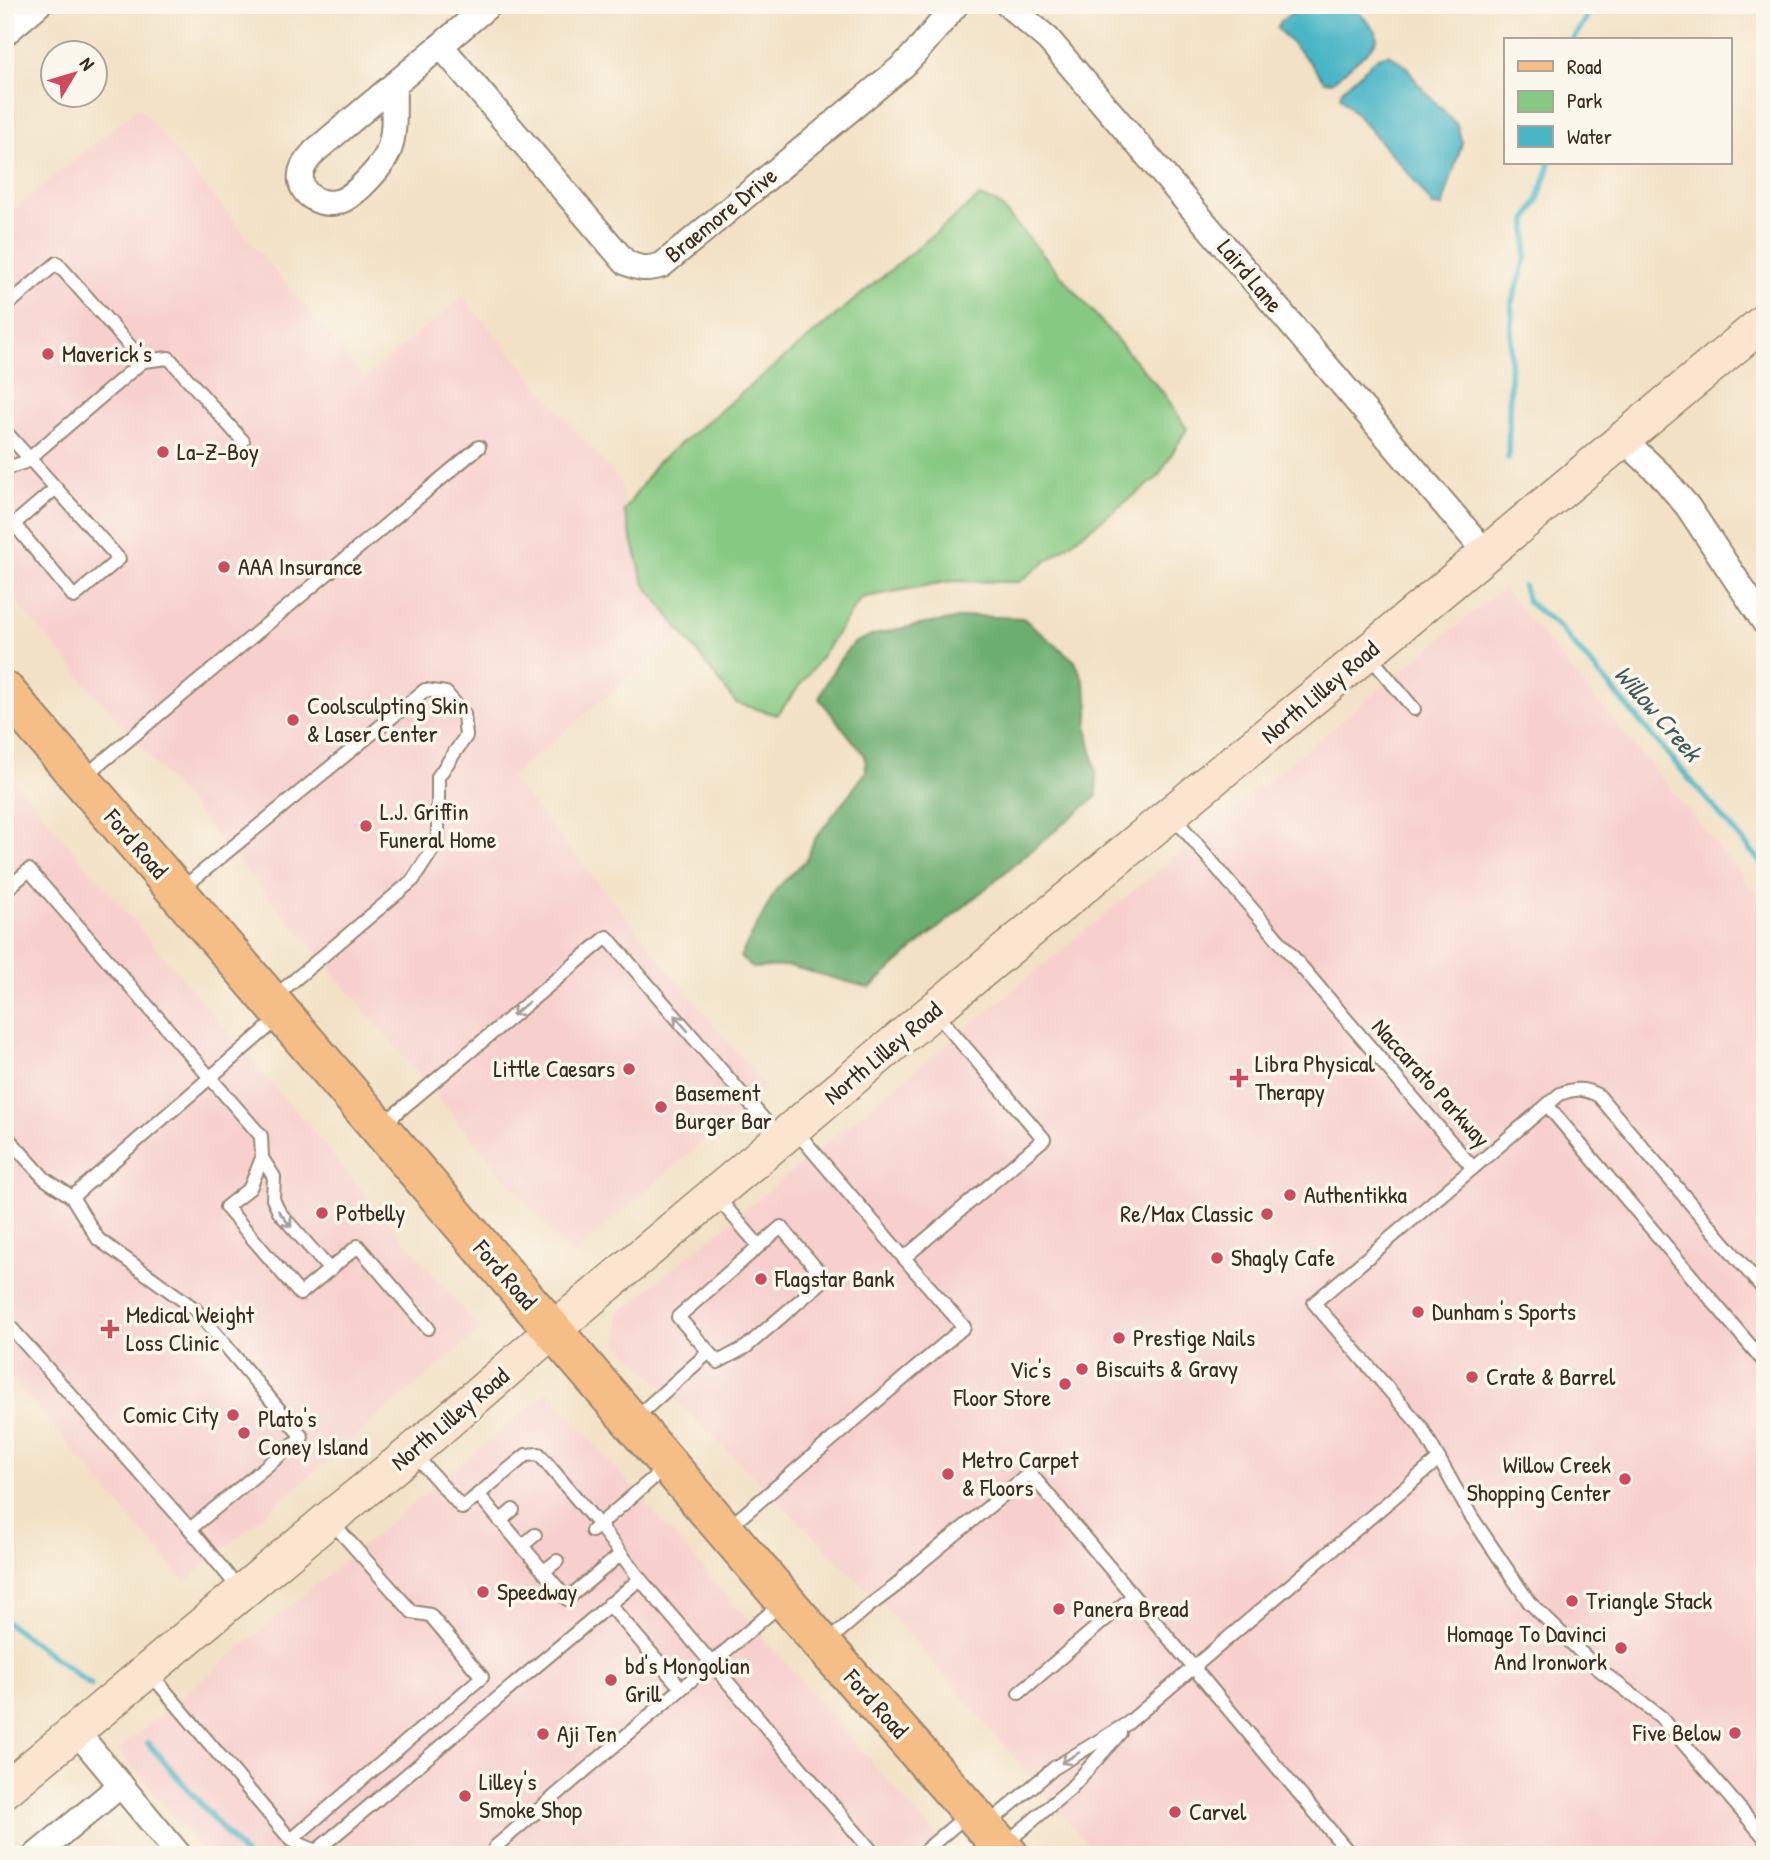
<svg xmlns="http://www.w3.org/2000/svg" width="1770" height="1860" font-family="'Patrick Hand',sans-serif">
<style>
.built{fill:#f7d0cd}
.green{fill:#86c982;stroke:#607a50;stroke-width:2}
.forest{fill:#6cad70;stroke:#546c47;stroke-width:2}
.water{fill:#49b6c6;stroke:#427072;stroke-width:2}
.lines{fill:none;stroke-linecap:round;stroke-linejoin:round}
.stream{stroke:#49b6c6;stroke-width:6}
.lane-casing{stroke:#968671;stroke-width:16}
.street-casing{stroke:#968671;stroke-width:28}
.secondary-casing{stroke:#968671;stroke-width:38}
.primary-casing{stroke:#968671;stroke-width:42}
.lane{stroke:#fff;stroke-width:12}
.street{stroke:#fff;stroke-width:24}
.secondary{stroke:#fbe5cf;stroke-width:35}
.primary{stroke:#f6be87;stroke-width:38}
.oneway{stroke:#a79f9a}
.poi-dot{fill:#d1495b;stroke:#fbf7ec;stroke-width:2.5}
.labels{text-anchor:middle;stroke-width:7;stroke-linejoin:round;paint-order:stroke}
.street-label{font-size:24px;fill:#3b2a1e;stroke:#fbf7ec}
.poi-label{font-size:24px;fill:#3b2a1e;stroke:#fbf7ec;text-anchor:start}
.water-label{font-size:26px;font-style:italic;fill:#405b59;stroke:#fbf7ec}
</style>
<rect width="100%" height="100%" fill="#fbf7ec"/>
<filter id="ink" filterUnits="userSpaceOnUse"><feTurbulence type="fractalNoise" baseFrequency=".0143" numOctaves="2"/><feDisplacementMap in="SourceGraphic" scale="14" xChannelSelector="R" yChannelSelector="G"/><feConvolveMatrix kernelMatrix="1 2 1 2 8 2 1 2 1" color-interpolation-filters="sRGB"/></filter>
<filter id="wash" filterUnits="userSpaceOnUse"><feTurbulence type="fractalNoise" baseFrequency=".00686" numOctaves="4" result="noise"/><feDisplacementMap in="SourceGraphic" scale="28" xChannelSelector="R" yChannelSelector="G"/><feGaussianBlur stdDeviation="1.57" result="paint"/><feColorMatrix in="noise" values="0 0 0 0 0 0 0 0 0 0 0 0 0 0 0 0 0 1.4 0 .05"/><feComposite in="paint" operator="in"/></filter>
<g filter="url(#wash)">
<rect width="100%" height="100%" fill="#f2e1c4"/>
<g class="built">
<polygon points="139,107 364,378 463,297 621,483 624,511 644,583 682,633 510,777 766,1087 571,1256 346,988 5,588 5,216"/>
<polygon points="1503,588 1765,903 1765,1855 1097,1855 885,1607 618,1343 619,1313"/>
<polygon points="5,770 481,1330 185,1582 5,1370"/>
<polygon points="548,1391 953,1855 206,1855 118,1750"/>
</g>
<polygon class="green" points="979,197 998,203 1165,395 1187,429 1157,478 1019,582 950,581 861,598 814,667 777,715 736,703 644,583 624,511 657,463"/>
<path class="forest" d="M973 616 1023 618 1075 661 1083 679 1089 705 1087 727 1096 771 1097 796 914 948 870 988 789 966 753 968 740 957 777 888 807 859 814 840 866 772 865 756 819 698C827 680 837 661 851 646 867 630 947 621 973 616Z"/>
<g class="water">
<polygon points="1303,5 1352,5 1376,31 1377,40 1367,52 1332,82 1324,81 1308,60 1277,28 1281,21"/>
<polygon points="1389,54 1407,67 1418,84 1457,125 1462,143 1442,207 1433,206 1410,175 1340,96 1342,90 1378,57"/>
</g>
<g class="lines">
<g class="stream">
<polyline points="1572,40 1585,20 1589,5"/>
<polyline points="1508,458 1512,302 1526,258 1527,220 1537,202 1548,170 1549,163"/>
<polyline points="1523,586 1528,602 1559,627 1765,867"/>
<polyline points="5,1621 91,1685"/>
<polyline points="148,1743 245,1855"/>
</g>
</g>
</g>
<g filter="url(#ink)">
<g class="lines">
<g class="lane-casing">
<g id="lane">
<polyline points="5,307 57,263 143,361 25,462 5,469"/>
<polyline points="143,361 169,358 243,441"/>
<polyline points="5,431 119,559 74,597 14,524 56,488"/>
<polyline points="1368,654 1414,709"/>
<polyline points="84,777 479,447"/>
<path d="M1171 814 1473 1168 1560 1094C1574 1088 1585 1088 1599 1096L1765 1291"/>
<polyline points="5,891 29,870 261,1136 262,1158 250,1188 226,1207 300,1294 358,1246 428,1328"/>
<polyline points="179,891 425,690 446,693 464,714 466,736 438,777 438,841 413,880 273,998"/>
<polyline points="1547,1105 1765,1363"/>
<polyline points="382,1125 607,937 778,1136"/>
<polyline points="795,1130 904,1258 1044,1139 934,1011"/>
<polyline points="5,1135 45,1179 72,1197 280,1017"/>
<polyline points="262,1158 274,1177 273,1199 279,1212 330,1270"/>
<polyline points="1473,1168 1314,1303 1421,1427 1471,1516 1529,1602 1596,1667 1661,1717 1765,1838"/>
<polyline points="715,1195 759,1246 678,1317 718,1362 746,1347 825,1279 781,1227 759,1246"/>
<polyline points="72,1197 98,1239 195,1309 302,1437 190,1529 240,1590"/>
<polyline points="5,1321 190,1529"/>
<polyline points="634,1419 709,1352"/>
<polyline points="414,1454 462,1508 526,1455 539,1454 599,1525 666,1467"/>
<polyline points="478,1494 567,1599 621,1554"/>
<polyline points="500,1521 513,1510"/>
<polyline points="728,1528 964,1327 904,1258"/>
<polyline points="592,1531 599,1525 640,1579"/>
<polyline points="522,1546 535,1535"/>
<polyline points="544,1571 557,1561"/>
<polyline points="609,1604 681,1688"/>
<polyline points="827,1642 869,1606 897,1585 908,1573 1030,1473 1351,1855"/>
<polyline points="150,1673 291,1840 482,1677 430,1615 412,1612 330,1520"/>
<polyline points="1019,1693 1133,1596"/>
<polyline points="988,1824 1054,1768 1128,1723 1439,1459"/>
<polyline points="291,1840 316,1851"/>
<polyline points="1005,1844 1071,1788 1120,1733"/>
<polyline points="319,1855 316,1851 640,1579 875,1855"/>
<polyline points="501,1855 495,1847 782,1603"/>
<polyline points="920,1855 968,1814"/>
</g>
</g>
<g class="street-casing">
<g id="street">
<polyline points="1008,5 1048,39 1486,553"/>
<polyline points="5,33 38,5"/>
<path d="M441 46 625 262C639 269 647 270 662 265L903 66 918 50 956 5"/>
<path d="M394 86C393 106 396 131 389 150 384 165 353 199 337 202 319 206 298 194 301 174 302 165 309 158 315 151L489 5"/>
<polyline points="1624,440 1661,475 1688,507 1765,623"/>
<polyline points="76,1731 179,1855"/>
<polyline points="36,1855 121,1785"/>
</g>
</g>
<g class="secondary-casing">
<polyline id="secondary" points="5,1790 329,1519 412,1452 553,1330 910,1030 1221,772 1320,692 1765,321"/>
</g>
<g class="primary-casing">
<polyline id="primary" points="5,691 823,1645 1009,1855"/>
</g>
<use href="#lane" class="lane"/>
<use href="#street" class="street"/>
<use href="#secondary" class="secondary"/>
<use href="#primary" class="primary"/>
</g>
<defs><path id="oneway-shaft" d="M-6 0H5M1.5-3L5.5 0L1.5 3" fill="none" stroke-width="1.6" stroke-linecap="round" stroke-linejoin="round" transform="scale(1.75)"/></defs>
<g class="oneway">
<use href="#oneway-shaft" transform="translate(520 1009) rotate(140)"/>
<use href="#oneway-shaft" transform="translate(681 1023) rotate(-131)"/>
<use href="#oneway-shaft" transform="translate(285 1219) rotate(51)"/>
<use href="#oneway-shaft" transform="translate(1070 1758) rotate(149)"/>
</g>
</g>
<g class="poi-dot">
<circle cx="48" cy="354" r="7"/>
<circle cx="163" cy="452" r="7"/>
<circle cx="224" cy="567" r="7"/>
<circle cx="293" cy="720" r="7"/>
<circle cx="366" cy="826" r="7"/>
<circle cx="629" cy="1069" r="7"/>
<path d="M1235.5 1067.5h7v7h7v7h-7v7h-7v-7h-7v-7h7z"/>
<circle cx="661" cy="1107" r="7"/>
<circle cx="1290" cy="1195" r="7"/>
<circle cx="322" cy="1213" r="7"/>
<circle cx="1267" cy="1214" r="7"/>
<circle cx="1217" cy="1258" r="7"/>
<circle cx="761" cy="1279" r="7"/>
<circle cx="1418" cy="1312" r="7"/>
<path d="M106.5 1318.5h7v7h7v7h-7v7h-7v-7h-7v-7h7z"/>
<circle cx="1119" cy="1338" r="7"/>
<circle cx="1082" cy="1369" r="7"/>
<circle cx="1472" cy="1377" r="7"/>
<circle cx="1065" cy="1384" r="7"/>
<circle cx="233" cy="1415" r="7"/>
<circle cx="244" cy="1433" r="7"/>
<circle cx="948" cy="1474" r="7"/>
<circle cx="1625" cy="1479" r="7"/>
<circle cx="483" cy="1592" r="7"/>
<circle cx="1572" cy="1601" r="7"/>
<circle cx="1059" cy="1609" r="7"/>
<circle cx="1621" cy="1648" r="7"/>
<circle cx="611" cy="1680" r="7"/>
<circle cx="1735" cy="1733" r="7"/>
<circle cx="543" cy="1734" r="7"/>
<circle cx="465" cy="1796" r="7"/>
<circle cx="1175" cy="1812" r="7"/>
</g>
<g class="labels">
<g class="street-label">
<text transform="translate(721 215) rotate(-39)" y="8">Braemore Drive</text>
<text transform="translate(1250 276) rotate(50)" y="8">Laird Lane</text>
<text transform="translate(1320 692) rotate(-40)" y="8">North Lilley Road</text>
<text transform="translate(136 844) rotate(49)" y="8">Ford Road</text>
<text transform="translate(883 1053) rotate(-40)" y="8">North Lilley Road</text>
<text transform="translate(1431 1083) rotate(48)" y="8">Naccarato Parkway</text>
<text transform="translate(505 1275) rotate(49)" y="8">Ford Road</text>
<text transform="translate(450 1419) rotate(-40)" y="8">North Lilley Road</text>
<text transform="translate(876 1704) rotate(48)" y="8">Ford Road</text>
</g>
<g class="poi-label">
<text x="62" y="362">Maverick's</text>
<text x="177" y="460">La-Z-Boy</text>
<text x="238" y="575">AAA Insurance</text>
<text x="307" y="714">Coolsculpting Skin<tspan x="307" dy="28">&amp; Laser Center</tspan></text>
<text x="380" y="820">L.J. Griffin<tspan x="380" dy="28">Funeral Home</tspan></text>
<text x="1255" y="1072">Libra Physical<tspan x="1255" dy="28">Therapy</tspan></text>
<text x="615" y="1077" text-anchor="end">Little Caesars</text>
<text x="675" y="1101">Basement<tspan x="675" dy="28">Burger Bar</tspan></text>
<text x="1304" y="1203">Authentikka</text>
<text x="336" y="1221">Potbelly</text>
<text x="1253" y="1222" text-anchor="end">Re/Max Classic</text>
<text x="1231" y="1266">Shagly Cafe</text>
<text x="775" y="1287">Flagstar Bank</text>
<text x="1432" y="1320">Dunham's Sports</text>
<text x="126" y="1323">Medical Weight<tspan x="126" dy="28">Loss Clinic</tspan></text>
<text x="1133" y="1346">Prestige Nails</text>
<text x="1096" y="1377">Biscuits &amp; Gravy</text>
<text x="1051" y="1378" text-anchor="end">Vic's<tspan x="1051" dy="28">Floor Store</tspan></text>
<text x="1486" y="1385">Crate &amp; Barrel</text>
<text x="219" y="1423" text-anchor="end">Comic City</text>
<text x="258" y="1427">Plato's<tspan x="258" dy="28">Coney Island</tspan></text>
<text x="962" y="1468">Metro Carpet<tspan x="962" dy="28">&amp; Floors</tspan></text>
<text x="1611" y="1473" text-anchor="end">Willow Creek<tspan x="1611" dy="28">Shopping Center</tspan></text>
<text x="497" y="1600">Speedway</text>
<text x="1586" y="1609">Triangle Stack</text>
<text x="1073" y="1617">Panera Bread</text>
<text x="1607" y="1642" text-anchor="end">Homage To Davinci<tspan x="1607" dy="28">And Ironwork</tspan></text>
<text x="625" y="1674">bd's Mongolian<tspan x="625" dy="28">Grill</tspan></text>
<text x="1721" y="1741" text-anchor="end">Five Below</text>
<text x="557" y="1742">Aji Ten</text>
<text x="479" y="1790">Lilley's<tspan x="479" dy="28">Smoke Shop</tspan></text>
<text x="1189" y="1820">Carvel</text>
</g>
<g class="water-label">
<text transform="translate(1658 713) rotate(49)" y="9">Willow Creek</text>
</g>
</g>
<rect width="1770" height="1860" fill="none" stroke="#fbf7ec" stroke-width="28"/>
<rect x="1504" y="38" width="228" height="126" fill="#fbf7ec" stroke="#aea59a" stroke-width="2"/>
<rect x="1518" y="61" width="35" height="10" fill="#f6be87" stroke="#aea59a" stroke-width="2"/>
<text x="1567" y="74" font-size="21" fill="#3b2a1e">Road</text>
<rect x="1518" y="91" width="35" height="21" fill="#86c982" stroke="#aea59a" stroke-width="2"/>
<text x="1567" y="108" font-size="21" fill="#3b2a1e">Park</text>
<rect x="1518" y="126" width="35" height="21" fill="#49b6c6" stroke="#aea59a" stroke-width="2"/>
<text x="1567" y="144" font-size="21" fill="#3b2a1e">Water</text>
<g transform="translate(74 74) rotate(52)"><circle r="33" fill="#fbf7ec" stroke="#aea59a" stroke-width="2"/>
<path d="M0-5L12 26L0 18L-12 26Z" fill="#d1495b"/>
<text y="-10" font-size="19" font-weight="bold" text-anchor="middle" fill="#3b2a1e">N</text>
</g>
</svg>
